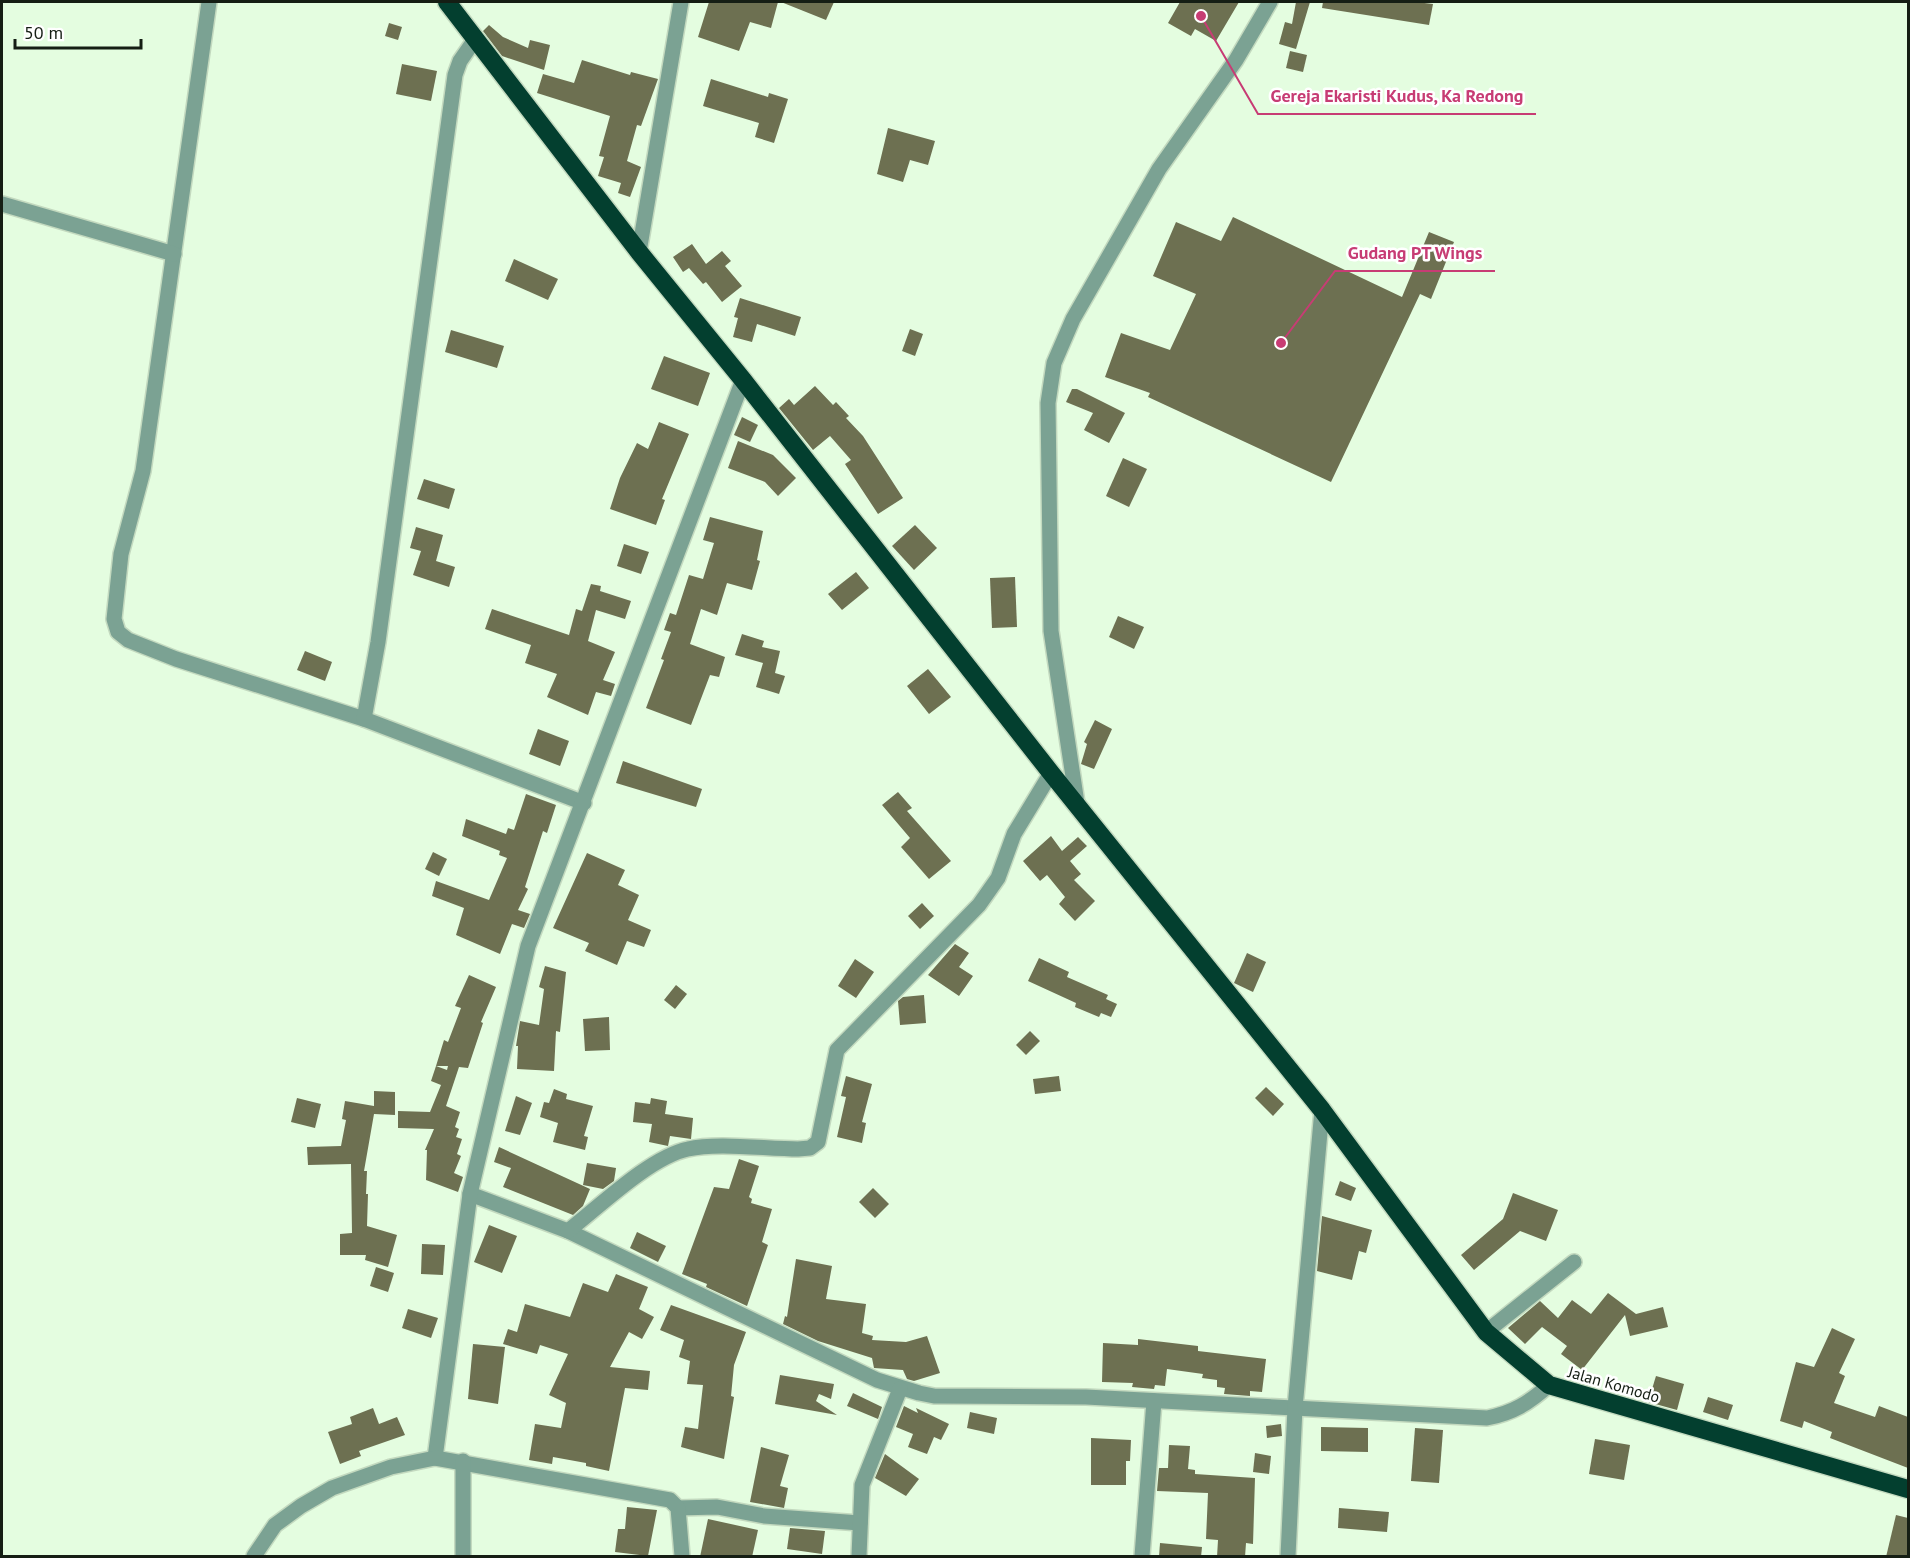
<svg xmlns="http://www.w3.org/2000/svg" width="1910" height="1558" font-family="'PT Sans',sans-serif">
<style>
.building{fill:#6d7051}
.lines{fill:none;stroke-linecap:round;stroke-linejoin:round}
.minor-casing{stroke:#c3d9bf;stroke-width:18}
.highway-casing{stroke:#c3d9bf;stroke-width:21}
.minor{stroke:#7ba293;stroke-width:15}
.highway{stroke:#033f2f;stroke-width:18}
.labels{text-anchor:middle;stroke-width:5;stroke-linejoin:round;paint-order:stroke}
.street-label{font-size:16px;fill:#151e14;stroke:#fff}
.leader{fill:none;stroke:#c73c74;stroke-width:2}
.callout-dot{fill:#c73c74;stroke:#fff;stroke-width:2}
.callout-label{font-size:18px;text-anchor:middle;font-weight:bold;fill:#c73c74;stroke:#fff;stroke-width:5;stroke-linejoin:round;paint-order:stroke}
</style>
<rect width="100%" height="100%" fill="#e4fde0"/>
<g class="building">
<polygon points="709,2 778,2 771,28 750,22 739,51 698,37"/>
<polygon points="781,2 834,2 826,20"/>
<polygon points="1180,2 1239,2 1216,41 1195,29 1191,36 1168,23"/>
<polygon points="1296,2 1310,2 1296,49 1279,44 1285,22 1292,24"/>
<polygon points="1323,2 1416,2 1433,4 1429,25 1322,8"/>
<polygon points="389,23 402,27 398,40 385,36"/>
<polygon points="489,25 503,37 528,48 530,40 550,45 544,70 502,56 483,31"/>
<polygon points="1290,51 1307,55 1303,72 1286,68"/>
<polygon points="582,60 630,75 631,72 658,79 641,126 637,125 627,161 641,167 630,197 618,193 621,183 598,176 604,157 599,156 610,116 537,93 543,74 574,83"/>
<polygon points="402,64 437,71 431,101 396,94"/>
<polygon points="711,79 768,97 769,93 788,99 774,143 755,137 759,123 703,106"/>
<polygon points="888,128 935,141 928,165 910,160 903,182 877,174"/>
<polygon points="1233,217 1402,297 1429,232 1454,242 1431,299 1420,294 1331,482 1148,397 1150,393 1105,377 1121,333 1170,350 1196,294 1153,276 1176,222 1221,241"/>
<polygon points="692,244 706,264 722,251 731,261 725,266 742,286 722,302 706,282 703,284 689,268 683,272 673,257"/>
<polygon points="514,259 558,279 548,300 505,281"/>
<polygon points="740,298 801,317 795,336 757,324 752,342 733,337 738,318 734,317"/>
<polygon points="910,329 923,334 915,356 902,351"/>
<polygon points="451,330 504,346 497,368 445,352"/>
<polygon points="664,356 710,373 698,406 651,389"/>
<polygon points="815,386 833,405 836,402 849,416 846,418 863,436 903,498 878,514 845,464 851,460 830,436 813,450 779,408 789,399 794,405"/>
<polygon points="1072,389 1077,389 1125,413 1109,443 1084,430 1093,413 1066,402"/>
<polygon points="742,417 758,425 750,442 734,435"/>
<polygon points="659,422 689,434 662,499 665,500 656,525 610,509 620,478 637,443 648,449"/>
<polygon points="738,441 773,455 796,478 778,496 765,482 728,468"/>
<polygon points="1123,458 1147,469 1129,507 1106,496"/>
<polygon points="424,479 455,489 449,509 417,499"/>
<polygon points="710,517 763,531 757,560 760,561 752,590 727,583 717,615 701,609 690,644 725,657 719,677 710,675 691,725 646,708 664,660 661,659 671,632 664,630 670,613 676,615 689,575 703,579 714,543 703,540"/>
<polygon points="915,525 937,548 914,570 892,546"/>
<polygon points="416,527 443,535 436,561 455,567 449,587 413,575 421,551 410,548"/>
<polygon points="624,544 649,552 641,574 617,566"/>
<polygon points="856,572 869,588 842,610 828,594"/>
<polygon points="1015,577 1017,627 992,628 990,578"/>
<polygon points="591,584 601,586 600,591 631,601 625,619 596,610 588,641 615,652 603,680 615,684 611,696 596,692 588,715 547,697 557,674 525,663 531,645 485,629 492,609 569,635 576,609 582,611"/>
<polygon points="1118,616 1144,627 1134,649 1109,637"/>
<polygon points="742,634 764,641 762,647 780,651 775,673 785,676 779,694 756,687 763,663 735,655"/>
<polygon points="305,651 332,662 325,681 297,670"/>
<polygon points="928,669 951,697 929,714 907,686"/>
<polygon points="1095,720 1112,729 1094,769 1081,764 1087,744 1084,742"/>
<polygon points="538,729 569,741 560,766 529,754"/>
<polygon points="623,761 702,789 696,807 616,783"/>
<polygon points="898,792 912,808 907,811 951,861 929,879 901,847 910,838 882,805"/>
<polygon points="526,794 556,805 547,833 543,831 525,887 528,889 518,910 530,914 524,928 512,924 500,954 456,935 464,908 432,896 436,881 489,900 507,858 499,855 500,851 462,836 466,819 506,834 508,828 514,830"/>
<polygon points="1051,836 1062,851 1078,837 1087,846 1070,861 1081,874 1074,880 1095,901 1075,921 1059,904 1065,897 1047,875 1040,881 1023,861"/>
<polygon points="433,852 447,859 439,876 425,869"/>
<polygon points="587,853 625,870 618,885 639,895 628,920 651,930 644,947 627,941 617,965 585,951 589,943 553,928"/>
<polygon points="922,903 934,916 920,929 908,916"/>
<polygon points="955,944 969,953 959,967 973,976 959,996 928,975"/>
<polygon points="1247,953 1266,962 1253,992 1234,983"/>
<polygon points="1039,958 1069,972 1067,977 1108,995 1106,999 1117,1004 1111,1017 1101,1013 1099,1017 1075,1007 1076,1003 1028,981"/>
<polygon points="855,959 874,972 856,998 838,986"/>
<polygon points="545,966 566,972 560,1032 556,1031 554,1071 517,1069 518,1046 516,1046 520,1021 539,1025 544,989 539,987"/>
<polygon points="469,975 496,987 481,1022 483,1023 468,1068 459,1067 446,1106 460,1112 455,1127 459,1129 456,1137 462,1139 457,1154 461,1156 454,1173 463,1177 458,1192 426,1180 427,1150 425,1150 434,1129 398,1128 398,1111 430,1112 441,1085 431,1081 436,1066 447,1070 448,1066 436,1066 444,1040 448,1042 461,1008 455,1006"/>
<polygon points="676,985 687,994 675,1009 664,1000"/>
<polygon points="924,995 926,1023 900,1025 898,1001 903,997"/>
<polygon points="609,1017 610,1050 585,1051 583,1019"/>
<polygon points="1030,1031 1040,1041 1026,1055 1016,1045"/>
<polygon points="846,1076 872,1084 862,1122 866,1123 862,1143 837,1137 846,1097 841,1096"/>
<polygon points="1059,1076 1061,1091 1035,1094 1033,1079"/>
<polygon points="1266,1087 1284,1104 1273,1116 1255,1098"/>
<polygon points="554,1089 567,1094 566,1099 593,1106 584,1136 588,1137 585,1150 553,1142 558,1123 540,1117 544,1102 549,1103"/>
<polygon points="374,1091 395,1092 395,1115 374,1114 364,1171 367,1171 366,1194 368,1194 367,1226 397,1235 388,1267 365,1260 366,1255 340,1255 340,1234 352,1233 351,1164 308,1165 307,1147 341,1146 346,1120 342,1119 345,1101 374,1106"/>
<polygon points="516,1096 532,1103 520,1135 505,1131"/>
<polygon points="297,1098 321,1104 315,1128 291,1122"/>
<polygon points="651,1098 667,1101 665,1114 693,1118 691,1139 670,1136 668,1146 649,1142 652,1124 633,1122 635,1102 650,1104"/>
<polygon points="499,1147 590,1189 583,1206 573,1215 503,1187 511,1168 494,1162"/>
<polygon points="739,1159 759,1166 749,1197 752,1199 751,1203 772,1209 762,1242 768,1245 747,1306 706,1287 707,1284 682,1274 714,1187 729,1189"/>
<polygon points="587,1163 616,1168 614,1181 603,1189 583,1185"/>
<polygon points="1340,1181 1356,1188 1351,1201 1335,1195"/>
<polygon points="873,1188 889,1204 875,1218 859,1202"/>
<polygon points="1513,1193 1558,1210 1546,1241 1520,1231 1474,1270 1461,1255 1503,1219"/>
<polygon points="1322,1216 1372,1230 1366,1253 1359,1251 1352,1280 1317,1271"/>
<polygon points="489,1225 517,1236 502,1273 474,1262"/>
<polygon points="637,1232 666,1246 658,1262 630,1248"/>
<polygon points="422,1244 445,1245 443,1275 421,1274"/>
<polygon points="796,1259 832,1266 826,1299 866,1304 862,1333 873,1336 872,1340 906,1342 927,1336 940,1373 914,1381 907,1379 903,1370 874,1368 872,1358 818,1341 783,1324 785,1316 787,1317"/>
<polygon points="376,1267 394,1273 388,1292 370,1286"/>
<polygon points="616,1274 648,1287 639,1309 654,1317 642,1339 629,1332 610,1367 650,1371 648,1390 625,1388 609,1471 586,1466 586,1463 553,1457 552,1464 529,1460 535,1424 561,1428 566,1403 549,1395 568,1354 540,1345 537,1354 503,1344 508,1329 517,1332 525,1304 570,1317 583,1283 608,1292"/>
<polygon points="1608,1293 1636,1314 1663,1307 1668,1327 1630,1336 1625,1315 1582,1370 1561,1354 1567,1346 1542,1327 1525,1344 1508,1328 1540,1301 1558,1318 1572,1300 1591,1314"/>
<polygon points="671,1305 746,1332 734,1365 731,1396 734,1397 724,1459 681,1447 685,1427 698,1429 703,1385 687,1384 690,1361 679,1357 684,1340 660,1330"/>
<polygon points="408,1309 438,1318 431,1338 402,1328"/>
<polygon points="1832,1328 1855,1339 1839,1373 1845,1376 1834,1403 1875,1417 1879,1406 1908,1417 1908,1468 1830,1438 1832,1432 1804,1421 1802,1428 1780,1421 1796,1362 1814,1367"/>
<polygon points="1138,1339 1198,1346 1198,1351 1266,1359 1262,1392 1250,1391 1250,1396 1224,1394 1225,1388 1217,1387 1217,1380 1202,1378 1203,1374 1167,1369 1165,1386 1155,1385 1154,1389 1132,1387 1133,1383 1102,1382 1103,1343 1138,1345"/>
<polygon points="473,1344 505,1347 498,1404 468,1399"/>
<polygon points="780,1375 834,1384 831,1399 819,1394 816,1401 837,1415 775,1404"/>
<polygon points="1656,1376 1684,1384 1677,1410 1648,1402"/>
<polygon points="853,1393 882,1407 878,1419 847,1406"/>
<polygon points="1708,1397 1733,1405 1728,1420 1703,1412"/>
<polygon points="904,1406 918,1413 916,1408 949,1424 941,1440 934,1437 927,1454 908,1447 913,1434 896,1427"/>
<polygon points="373,1408 379,1424 397,1417 405,1435 359,1451 361,1456 340,1464 328,1432 352,1424 350,1417"/>
<polygon points="970,1412 997,1418 994,1434 967,1428"/>
<polygon points="1281,1424 1282,1436 1267,1438 1266,1426"/>
<polygon points="1321,1427 1368,1428 1368,1452 1321,1451"/>
<polygon points="1415,1428 1443,1430 1439,1483 1411,1481"/>
<polygon points="1091,1438 1131,1440 1130,1461 1126,1461 1126,1485 1091,1485"/>
<polygon points="1595,1439 1630,1445 1624,1480 1589,1474"/>
<polygon points="1169,1445 1190,1446 1188,1469 1195,1470 1195,1474 1255,1478 1253,1544 1246,1543 1245,1557 1217,1557 1218,1540 1206,1539 1208,1493 1157,1491 1159,1468 1168,1468"/>
<polygon points="761,1447 789,1455 780,1486 788,1488 784,1508 750,1502"/>
<polygon points="1255,1453 1271,1456 1269,1474 1253,1472"/>
<polygon points="885,1454 919,1479 906,1496 875,1478"/>
<polygon points="627,1507 657,1510 648,1556 615,1552 618,1529 625,1529"/>
<polygon points="1339,1508 1389,1512 1387,1532 1338,1528"/>
<polygon points="1896,1515 1908,1518 1908,1557 1886,1557"/>
<polygon points="708,1519 758,1530 752,1557 700,1557"/>
<polygon points="790,1528 825,1531 822,1554 787,1549"/>
<polygon points="1160,1543 1202,1547 1201,1557 1159,1557"/>
</g>
<g class="lines">
<g class="minor-casing">
<g id="minor">
<polyline points="209,2 143,471 121,554 114,619 118,632 128,640 176,659 364,719"/>
<polyline points="476,38 460,61 455,75 378,642 364,719 584,803"/>
<polyline points="2,204 174,254"/>
<polyline points="639,252 681,2"/>
<polyline points="1077,803 1051,631 1048,403 1054,363 1073,319 1159,169 1236,60 1270,2"/>
<path d="M470 1194 568 1231 877 1380 919 1393 934 1396 1086 1397 1487 1418C1513 1413 1529 1403 1549 1385"/>
<path d="M568 1231C599 1207 650 1157 688 1149 717 1142 766 1149 798 1149L810 1148 818 1142 837 1050 979 905 998 878 1014 834 1051 773"/>
<polyline points="1486,1332 1574,1262"/>
<polyline points="435,1458 470,1194 528,946 743,380"/>
<polyline points="678,1508 717,1507 764,1516 860,1523"/>
<polyline points="254,1556 275,1525 301,1506 332,1488 391,1467 435,1458 670,1500 678,1508 682,1556"/>
<polyline points="463,1556 463,1461"/>
<polyline points="859,1556 862,1485 900,1389"/>
<polyline points="1142,1556 1154,1401"/>
<polyline points="1288,1556 1295,1408 1322,1110"/>
</g>
</g>
<g class="highway-casing">
<polyline id="highway" points="447,2 639,252 743,380 1051,773 1322,1110 1486,1332 1549,1385 1908,1489"/>
</g>
<use href="#minor" class="minor"/>
<use href="#highway" class="highway"/>
</g>
<g class="labels">
<g class="street-label">
<text transform="translate(1614 1384) rotate(16)" y="6">Jalan Komodo</text>
</g>
</g>
<path class="leader" d="M1201 16L1258 114H1536M1281 343L1335 271H1495"/>
<g class="callout-dot">
<circle cx="1201" cy="16" r="6"/>
<circle cx="1281" cy="343" r="6"/>
</g>
<g class="callout-label">
<text x="1397" y="102">Gereja Ekaristi Kudus, Ka Redong</text>
<text x="1415" y="259">Gudang PT Wings</text>
</g>
<rect width="1910" height="1558" fill="none" stroke="#151e14" stroke-width="6"/>
<path d="M15 39v9h126v-9" fill="none" stroke="#151e14" stroke-width="3"/>
<text x="24" y="39" font-size="18" fill="#151e14" stroke="#ffffff" stroke-width="4.5" paint-order="stroke">50 m</text>
</svg>
